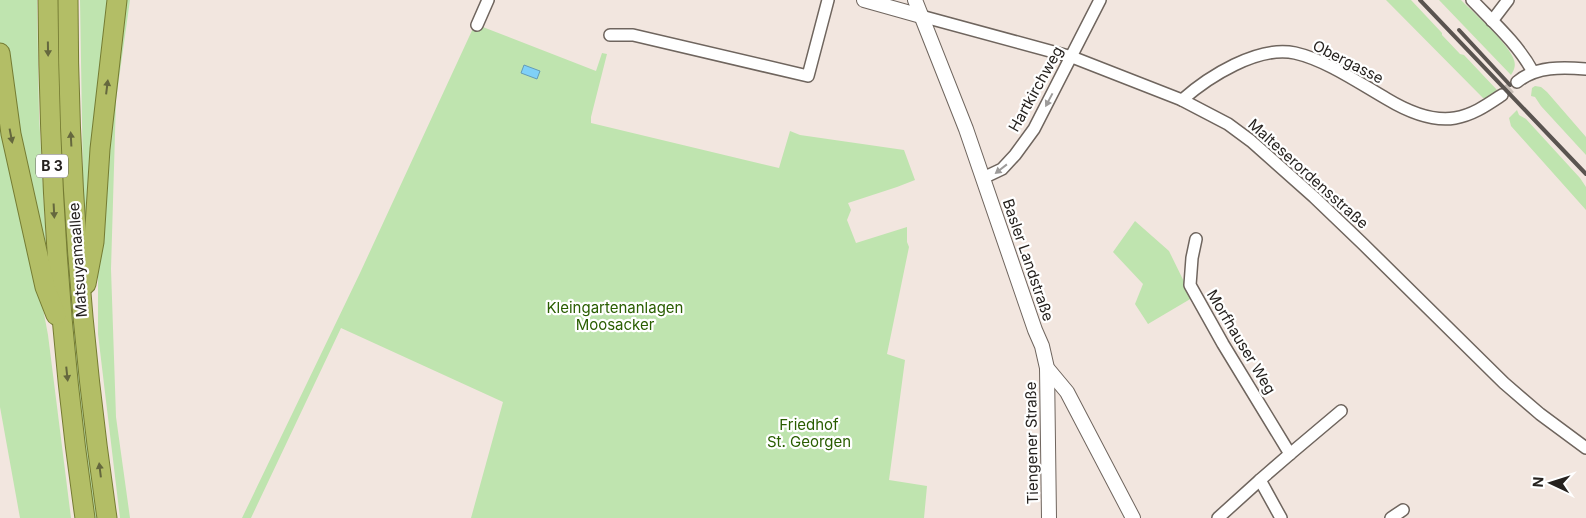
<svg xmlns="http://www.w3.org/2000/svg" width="1586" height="518" font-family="Inter,sans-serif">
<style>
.green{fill:#bfe4af}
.water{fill:#7fd0f8;stroke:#649cb7}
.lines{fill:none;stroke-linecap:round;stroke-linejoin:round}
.minor-tunnel{stroke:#c9bfb8;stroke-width:11;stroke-dasharray:11 5.5;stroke-linecap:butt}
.minor-casing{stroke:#6f655e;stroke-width:14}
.tertiary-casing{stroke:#6f655e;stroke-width:16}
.trunk-casing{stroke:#757c33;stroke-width:21}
.minor{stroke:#fff;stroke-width:11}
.tertiary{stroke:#fff;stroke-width:14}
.trunk{stroke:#b3be66;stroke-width:19}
.rail{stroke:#5a5450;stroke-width:4}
.oneway{fill:#65683e}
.oneway2{fill:#9d9b9a}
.labels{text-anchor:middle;stroke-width:4.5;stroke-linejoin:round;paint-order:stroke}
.shield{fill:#fff;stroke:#666462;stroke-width:1}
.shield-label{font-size:14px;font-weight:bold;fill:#25211e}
.street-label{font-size:15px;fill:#25211e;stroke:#fff}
.park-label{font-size:15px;fill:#295d00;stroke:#fff}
</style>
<rect width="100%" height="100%" fill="#f2e6df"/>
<g class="green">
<polygon points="0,0 37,0 39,115 47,259 39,287 48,335 71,518 20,518 0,407"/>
<polygon points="55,0 61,0 72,295 82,404 98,518 92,518 77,405 62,228"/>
<polygon points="80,0 130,0 116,100 111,269 116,417 130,518 120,518 98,334 98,260 86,242 83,183"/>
<polygon points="1386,0 1411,0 1442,33 1442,35 1460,54 1464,55 1497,90 1488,98 1483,98"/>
<path d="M1439 0H1461C1474 13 1510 45 1514 60 1516 66 1514 70 1511 75Z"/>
<polygon points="475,24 596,71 602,53 607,54 591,117 591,123 779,168 790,131 800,135 904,150 915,180 897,187 848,203 851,210 847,220 856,243 907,227 907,242 909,247 887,354 905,360 889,480 927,486 924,518 471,518 503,402 341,328 251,518 242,518 360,273"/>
<polygon points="1535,86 1541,87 1547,92 1586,137 1586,155 1541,106 1535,97 1531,96 1532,88"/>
<polygon points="1517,110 1519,115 1526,119 1580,178 1586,187 1586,210 1511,126 1509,118"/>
<polygon points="1135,221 1169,251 1192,298 1148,324 1135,304 1143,284 1113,252"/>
</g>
<polygon class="water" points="524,65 540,71 537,79 521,73"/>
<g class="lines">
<polyline class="minor-tunnel" points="1502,95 1517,82"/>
<g class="minor-casing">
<g id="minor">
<path d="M1472 0C1493 22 1518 44 1533 72"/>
<polyline points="921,16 1072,57 1182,100 1228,124 1251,141 1314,197 1363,244 1504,383 1540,414 1586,448"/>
<polyline points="1492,21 1508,0"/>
<polyline points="477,25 488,0"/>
<polyline points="610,35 633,35 808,76 828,0"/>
<path d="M1517 82C1536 66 1563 67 1586 69"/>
<path d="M1182 100C1208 77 1258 45 1295 53 1326 60 1359 83 1387 99 1407 111 1431 122 1455 118 1473 115 1487 105 1502 95"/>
<polyline points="983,178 1002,169 1015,155 1034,129 1100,0"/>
<polyline points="1196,239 1192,258 1190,285 1223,344 1290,454 1341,411"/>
<polyline points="1218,518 1260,480"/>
<polyline points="1281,518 1260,480 1290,454"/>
<polyline points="1391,518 1403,510"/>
</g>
</g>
<g class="tertiary-casing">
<g id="tertiary">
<polyline points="864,0 921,16"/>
<polyline points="915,0 966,129 1035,330 1042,346 1047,368 1067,392 1133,518"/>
<polyline points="1047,368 1049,518"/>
</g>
</g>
<g class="trunk-casing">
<g id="trunk">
<path d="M48 0C49 173 60 346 85 518"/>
<path d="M68 0C68 174 82 346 107 518"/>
<polyline points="0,53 11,134 45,287 56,315"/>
<polyline points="86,284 94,242 100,149 117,0"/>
</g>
</g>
<use href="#minor" class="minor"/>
<use href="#tertiary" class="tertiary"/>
<use href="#trunk" class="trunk"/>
<g class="rail">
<polyline points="1420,0 1586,174"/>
<polyline points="1459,30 1510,85"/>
</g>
</g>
<defs><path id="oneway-solid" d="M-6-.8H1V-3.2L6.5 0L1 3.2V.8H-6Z" transform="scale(1.25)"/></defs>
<g class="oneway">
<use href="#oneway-solid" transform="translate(48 49) rotate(89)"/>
<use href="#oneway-solid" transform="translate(107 87) rotate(-83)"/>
<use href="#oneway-solid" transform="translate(11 136) rotate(79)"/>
<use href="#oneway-solid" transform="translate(71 139) rotate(-93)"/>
<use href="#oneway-solid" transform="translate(54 211) rotate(87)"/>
<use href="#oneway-solid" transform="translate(67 374) rotate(84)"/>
<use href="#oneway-solid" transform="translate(100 470) rotate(-97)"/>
</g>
<g class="oneway2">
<use href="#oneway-solid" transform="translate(1049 100) rotate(118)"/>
<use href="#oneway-solid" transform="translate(1001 169) rotate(142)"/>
</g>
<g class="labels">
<rect class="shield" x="36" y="154.5" width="32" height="23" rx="4"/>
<g class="shield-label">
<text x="52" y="171">B 3</text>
</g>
<g class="street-label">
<text transform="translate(1348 62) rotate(27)" y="5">Obergasse</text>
<text transform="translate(1036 89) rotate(-61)" y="5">Hartkirchweg</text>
<text transform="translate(1308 174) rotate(42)" y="5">Malteserordensstraße</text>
<text transform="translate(78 260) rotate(-94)" y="5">Matsuyamaallee</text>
<text transform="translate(1028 260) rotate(71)" y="5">Basler Landstraße</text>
<text transform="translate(1241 342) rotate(59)" y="5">Morfhauser Weg</text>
<text transform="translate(1032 443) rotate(-91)" y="5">Tiengener Straße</text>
</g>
<g class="park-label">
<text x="615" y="313">Kleingartenanlagen<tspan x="615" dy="17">Moosacker</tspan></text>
<text x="809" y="430">Friedhof<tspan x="809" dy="17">St. Georgen</tspan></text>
</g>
</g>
<g transform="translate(1551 483) rotate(274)" stroke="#ffffff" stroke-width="4" paint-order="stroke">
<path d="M0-4L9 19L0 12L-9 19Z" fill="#25211e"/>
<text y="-8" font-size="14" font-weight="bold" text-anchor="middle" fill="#25211e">N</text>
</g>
</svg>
